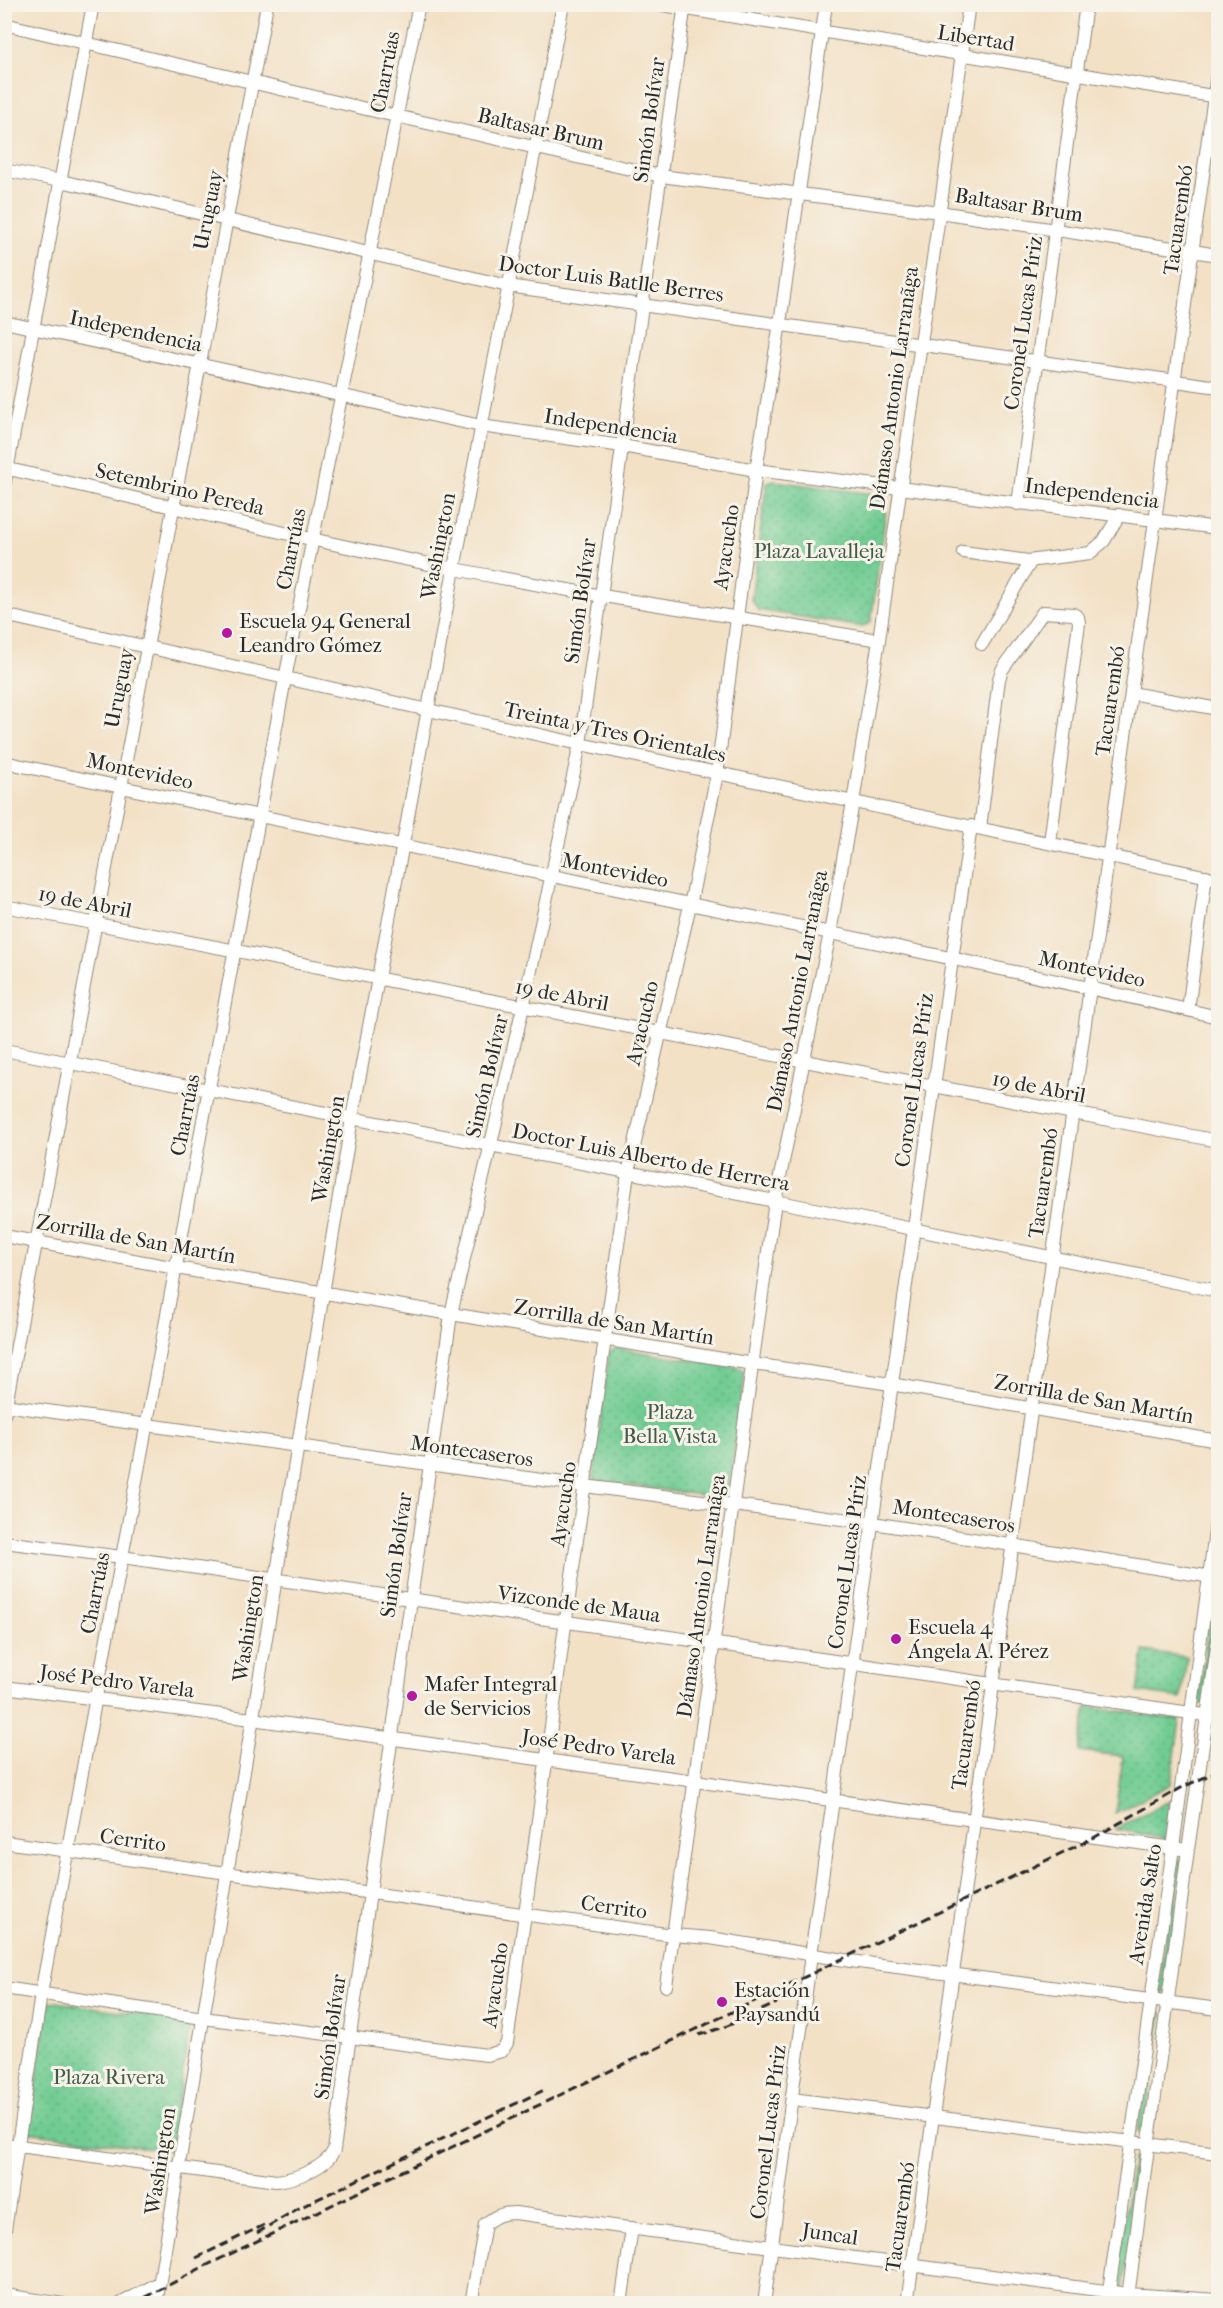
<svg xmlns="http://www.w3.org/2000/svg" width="1223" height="2308" font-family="'IM FELL French Canon',serif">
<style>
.green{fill:url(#green-dots);stroke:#4e7c5f;stroke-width:1.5}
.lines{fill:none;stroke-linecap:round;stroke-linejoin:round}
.minor-casing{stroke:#8f8678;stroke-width:14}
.minor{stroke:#fff;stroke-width:12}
.rail{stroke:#2b2b2b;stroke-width:3;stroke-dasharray:9 4.5;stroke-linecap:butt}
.poi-dot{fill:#b5179e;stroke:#f7f3e8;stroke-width:2}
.labels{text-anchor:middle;stroke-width:6;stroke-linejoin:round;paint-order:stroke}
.street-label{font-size:21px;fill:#2b2b2b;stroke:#f7f3e8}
.park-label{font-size:21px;fill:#405b4a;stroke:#f7f3e8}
.poi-label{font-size:21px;fill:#2b2b2b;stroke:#f7f3e8;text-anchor:start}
</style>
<defs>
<pattern id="green-dots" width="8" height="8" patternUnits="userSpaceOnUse" patternTransform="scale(1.5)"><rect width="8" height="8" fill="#71cc93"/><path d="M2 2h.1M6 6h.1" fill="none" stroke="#62af7f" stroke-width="1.8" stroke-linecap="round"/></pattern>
</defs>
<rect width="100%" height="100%" fill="#f7f3e8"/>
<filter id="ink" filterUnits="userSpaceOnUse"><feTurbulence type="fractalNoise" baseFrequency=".0167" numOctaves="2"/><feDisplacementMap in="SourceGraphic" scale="12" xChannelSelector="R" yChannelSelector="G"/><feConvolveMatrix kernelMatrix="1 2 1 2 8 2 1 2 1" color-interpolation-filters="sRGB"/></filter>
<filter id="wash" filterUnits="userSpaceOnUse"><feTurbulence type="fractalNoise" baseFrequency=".008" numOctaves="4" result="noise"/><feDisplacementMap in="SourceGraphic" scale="24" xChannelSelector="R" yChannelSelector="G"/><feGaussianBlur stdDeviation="1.35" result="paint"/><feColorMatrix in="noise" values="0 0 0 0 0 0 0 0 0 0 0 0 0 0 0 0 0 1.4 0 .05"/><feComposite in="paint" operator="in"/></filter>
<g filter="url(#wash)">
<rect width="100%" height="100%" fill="#f3e1c6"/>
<g class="green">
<polygon points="775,481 881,495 887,503 871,622 862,627 758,610 751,599 767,482"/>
<polygon points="616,1348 741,1368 745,1375 728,1495 723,1498 596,1481 593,1476 609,1353"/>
<polygon points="1214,1588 1218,1589 1218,1610 1205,1704 1198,1703"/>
<polygon points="1144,1651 1187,1657 1181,1698 1138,1692"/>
<polygon points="1087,1706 1180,1720 1171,1784 1115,1813 1123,1756 1079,1751"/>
<polygon points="1171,1800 1165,1839 1115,1829"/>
<polygon points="1176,1859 1182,1860 1165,1994 1158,1993"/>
<polygon points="49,2001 191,2021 170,2151 28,2132"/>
<polygon points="1155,2012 1162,2013 1143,2134 1137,2132"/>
<polygon points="1133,2158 1141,2159 1123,2289 1115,2288"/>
</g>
</g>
<g filter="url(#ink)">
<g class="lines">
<g class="minor-casing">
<g id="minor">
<polyline points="657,4 1218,97"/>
<polyline points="4,24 396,116 661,176 939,212 1218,255"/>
<polyline points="4,170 61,181 508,286 1218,387"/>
<polyline points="4,322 481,426 622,446 756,470 1218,528"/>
<path d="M4 468C155 502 304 540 455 569 595 597 737 617 879 640"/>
<polyline points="4,487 93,4"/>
<polyline points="1018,504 1086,4"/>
<polyline points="963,552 1028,561 1090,553 1104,541 1119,515"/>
<polyline points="4,615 580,744 1218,879"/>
<polyline points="982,644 1031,561"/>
<polyline points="1131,693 1218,709"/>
<path d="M4 762C409 850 815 925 1218 1017"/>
<polyline points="980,828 999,679 1002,670 1043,612 1073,614 1078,617 1079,623 1050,842"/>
<polyline points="4,906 1218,1141"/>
<polyline points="1188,1010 1206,876"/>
<polyline points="4,1050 775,1201 1218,1291"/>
<polyline points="4,1236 176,1268 451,1314 753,1364 891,1384 1218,1441"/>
<polyline points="4,1405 585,1486 873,1523 1218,1578"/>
<polyline points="4,1415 267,4"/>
<polyline points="4,1542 122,1557 1218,1717"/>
<polyline points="4,1687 252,1719 1188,1850"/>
<polyline points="4,1842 673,1935 710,1938 851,1961 1218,2009"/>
<polyline points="666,1986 775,1201 830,933 853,802 879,640 969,4"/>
<polyline points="4,1988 203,2018 487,2055 502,2051 507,2043 628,1173 690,905 717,774 756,470 780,323 826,4"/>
<polyline points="792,2099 1218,2153"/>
<path d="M4 2144 276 2181C295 2179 326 2168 334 2150L451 1314 523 1007 580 744 685 4"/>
<polyline points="4,2236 41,1994 96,1697 285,679 419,4"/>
<polyline points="4,2295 63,2304"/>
<polyline points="120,2304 159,2283"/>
<polyline points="156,2304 352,1118 454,569 563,4"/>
<path d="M471 2304 485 2224C495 2216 502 2213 515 2213L1128 2294 1218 2300"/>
<polyline points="621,2304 632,2228"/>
<polyline points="764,2304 811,1955 971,826"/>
<polyline points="907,2304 1218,67"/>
<polyline points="1107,2304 1173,1848 1218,1509"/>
<polyline points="1127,2304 1188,1850 1218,1640"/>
</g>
</g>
<use href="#minor" class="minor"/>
<g class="rail">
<polyline points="699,2035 725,2027 777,2003"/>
<polyline points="257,2233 297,2209 544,2090"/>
<polyline points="196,2258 264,2225"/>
<polyline points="133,2304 199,2269 1095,1837 1181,1788 1218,1771"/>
</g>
</g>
</g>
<g class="poi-dot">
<circle cx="227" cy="633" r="6"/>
<circle cx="896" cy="1639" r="6"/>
<circle cx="412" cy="1696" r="6"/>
<circle cx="722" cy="2002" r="6"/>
</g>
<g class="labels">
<g class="street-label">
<text transform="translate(976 38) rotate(9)" y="7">Libertad</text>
<text transform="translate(385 72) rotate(-79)" y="7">Charrúas</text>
<text transform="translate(649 120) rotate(-82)" y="7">Simón Bolívar</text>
<text transform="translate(541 129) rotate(13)" y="7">Baltasar Brum</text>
<text transform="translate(1019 205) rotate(9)" y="7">Baltasar Brum</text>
<text transform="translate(208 210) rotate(-79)" y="7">Uruguay</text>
<text transform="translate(1178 220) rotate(-82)" y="7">Tacuarembó</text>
<text transform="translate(611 279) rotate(8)" y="7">Doctor Luis Batlle Berres</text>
<text transform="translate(1023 323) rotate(-82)" y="7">Coronel Lucas Píriz</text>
<text transform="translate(136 331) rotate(12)" y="7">Independencia</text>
<text transform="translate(894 388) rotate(-82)" y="7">Dámaso Antonio Larranãga</text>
<text transform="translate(611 426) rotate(9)" y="7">Independencia</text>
<text transform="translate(180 489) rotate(13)" y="7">Setembrino Pereda</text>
<text transform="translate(1092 493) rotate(7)" y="7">Independencia</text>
<text transform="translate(438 546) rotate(-79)" y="7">Washington</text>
<text transform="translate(726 547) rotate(-82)" y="7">Ayacucho</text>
<text transform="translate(291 549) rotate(-79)" y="7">Charrúas</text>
<text transform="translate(580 601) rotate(-82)" y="7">Simón Bolívar</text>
<text transform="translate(119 688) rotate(-79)" y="7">Uruguay</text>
<text transform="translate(1110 701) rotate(-82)" y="7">Tacuarembó</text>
<text transform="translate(615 732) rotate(12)" y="7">Treinta y Tres Orientales</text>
<text transform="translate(140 771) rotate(12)" y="7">Montevideo</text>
<text transform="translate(615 870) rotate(11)" y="7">Montevideo</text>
<text transform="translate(85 902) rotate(11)" y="7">19 de Abril</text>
<text transform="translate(1092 969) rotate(12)" y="7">Montevideo</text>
<text transform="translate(797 991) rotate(-79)" y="7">Dámaso Antonio Larranãga</text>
<text transform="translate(562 995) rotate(11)" y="7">19 de Abril</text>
<text transform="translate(642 1023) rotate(-77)" y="7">Ayacucho</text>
<text transform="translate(487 1076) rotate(-77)" y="7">Simón Bolívar</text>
<text transform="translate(914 1080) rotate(-82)" y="7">Coronel Lucas Píriz</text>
<text transform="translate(1039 1087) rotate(11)" y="7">19 de Abril</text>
<text transform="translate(185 1115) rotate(-79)" y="7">Charrúas</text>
<text transform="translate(328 1149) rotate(-80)" y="7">Washington</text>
<text transform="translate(651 1157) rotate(11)" y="7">Doctor Luis Alberto de Herrera</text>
<text transform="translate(1043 1183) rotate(-82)" y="7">Tacuarembó</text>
<text transform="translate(136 1239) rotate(10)" y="7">Zorrilla de San Martín</text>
<text transform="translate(614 1322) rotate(9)" y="7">Zorrilla de San Martín</text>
<text transform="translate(1094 1399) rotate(10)" y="7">Zorrilla de San Martín</text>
<text transform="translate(472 1451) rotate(8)" y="7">Montecaseros</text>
<text transform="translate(563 1504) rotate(-82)" y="7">Ayacucho</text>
<text transform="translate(954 1516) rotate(9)" y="7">Montecaseros</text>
<text transform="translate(396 1555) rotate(-82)" y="7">Simón Bolívar</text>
<text transform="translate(847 1562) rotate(-82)" y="7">Coronel Lucas Píriz</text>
<text transform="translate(95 1593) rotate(-79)" y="7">Charrúas</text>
<text transform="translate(701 1596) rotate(-82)" y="7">Dámaso Antonio Larranãga</text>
<text transform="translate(579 1604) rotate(8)" y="7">Vizconde de Maua</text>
<text transform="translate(248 1628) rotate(-81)" y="7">Washington</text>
<text transform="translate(117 1681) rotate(7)" y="7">José Pedro Varela</text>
<text transform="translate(966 1735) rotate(-82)" y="7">Tacuarembó</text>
<text transform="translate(599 1747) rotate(8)" y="7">José Pedro Varela</text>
<text transform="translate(133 1840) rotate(8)" y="7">Cerrito</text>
<text transform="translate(1145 1904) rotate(-81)" y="7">Avenida Salto</text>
<text transform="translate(614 1907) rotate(8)" y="7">Cerrito</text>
<text transform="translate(495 1985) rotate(-82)" y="7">Ayacucho</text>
<text transform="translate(330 2037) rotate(-82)" y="7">Simón Bolívar</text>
<text transform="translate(768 2132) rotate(-83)" y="7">Coronel Lucas Píriz</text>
<text transform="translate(160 2161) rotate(-81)" y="7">Washington</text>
<text transform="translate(900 2217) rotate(-82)" y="7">Tacuarembó</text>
<text transform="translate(830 2234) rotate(8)" y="7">Juncal</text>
</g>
<g class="park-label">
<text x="819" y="558">Plaza Lavalleja</text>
<text x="670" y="1419">Plaza<tspan x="670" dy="24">Bella Vista</tspan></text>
<text x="109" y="2084">Plaza Rivera</text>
</g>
<g class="poi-label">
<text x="239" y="628">Escuela 94 General<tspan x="239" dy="24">Leandro Gómez</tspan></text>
<text x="908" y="1634">Escuela 4<tspan x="908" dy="24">Ángela A. Pérez</tspan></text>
<text x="424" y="1691">Mafer Integral<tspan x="424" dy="24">de Servicios</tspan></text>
<text x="734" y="1997">Estación<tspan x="734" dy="24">Paysandú</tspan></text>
</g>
</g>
<rect width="1223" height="2308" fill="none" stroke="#f7f3e8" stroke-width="24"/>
</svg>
